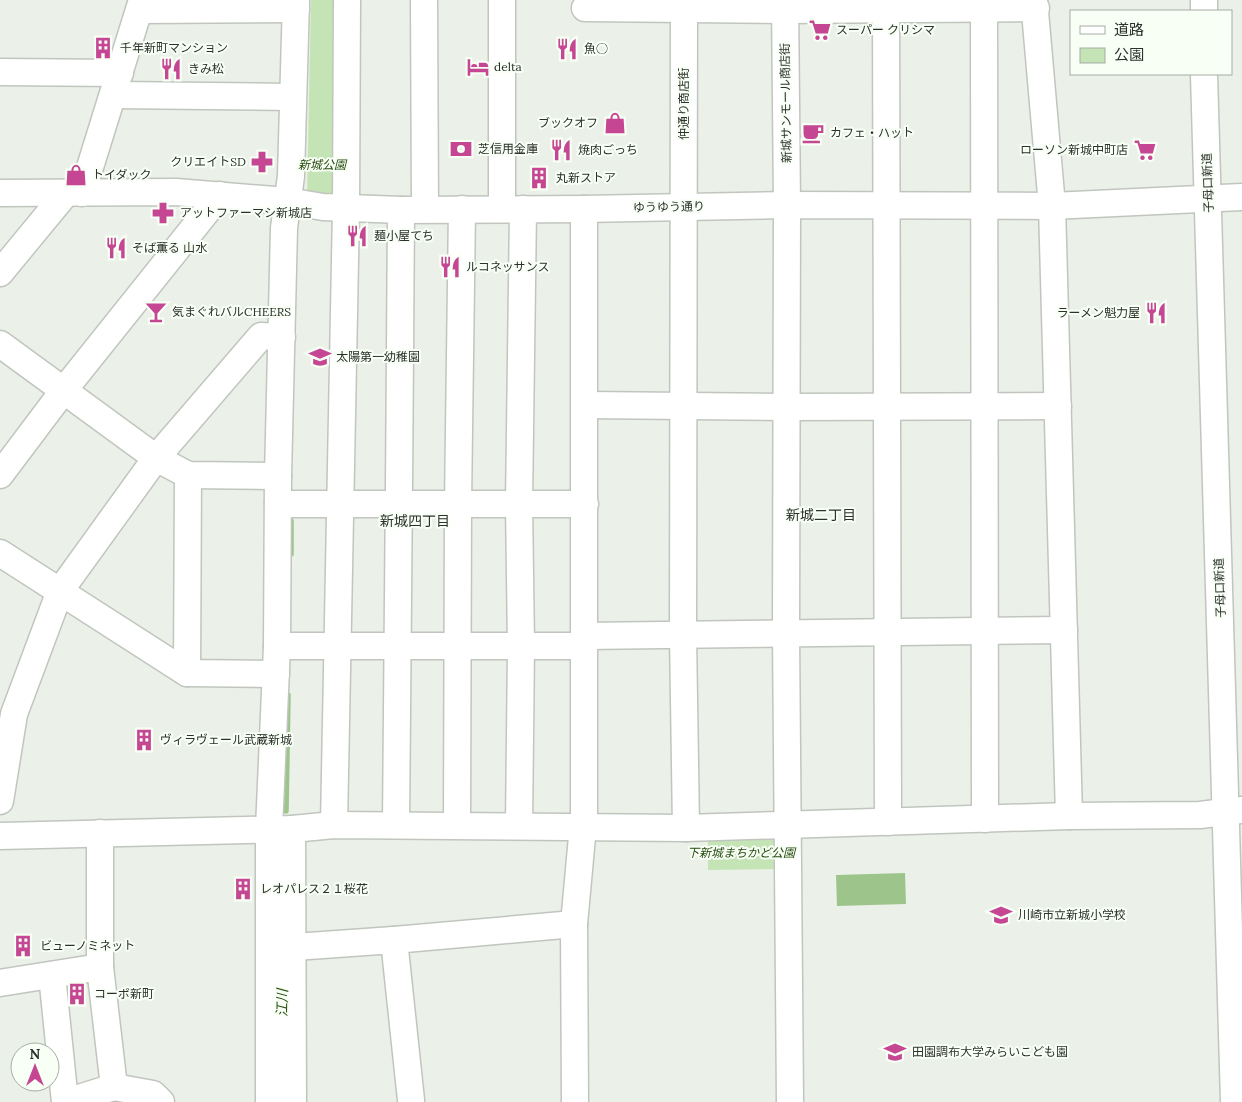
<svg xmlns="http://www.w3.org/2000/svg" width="1242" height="1102" font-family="Lora,'Noto Sans JP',serif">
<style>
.green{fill:#c4e4b6}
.water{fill:#9dc58b}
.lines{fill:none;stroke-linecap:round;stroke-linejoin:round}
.stream{stroke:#9dc58b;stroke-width:5.5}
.minor-casing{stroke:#c0c6be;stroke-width:29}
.minor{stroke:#fff;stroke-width:26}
.labels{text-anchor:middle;stroke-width:4;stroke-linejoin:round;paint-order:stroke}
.poi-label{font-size:12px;fill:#2d302c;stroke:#f8fff5;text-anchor:start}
.street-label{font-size:12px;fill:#2d302c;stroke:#f8fff5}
.park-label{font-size:12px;font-style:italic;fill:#254a0f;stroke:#f8fff5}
.neighbourhood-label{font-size:14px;fill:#2d302c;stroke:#f8fff5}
.water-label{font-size:14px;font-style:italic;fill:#2b5116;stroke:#f8fff5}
</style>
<rect width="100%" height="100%" fill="#ebf1e8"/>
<g class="green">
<polygon points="311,0 340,0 337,195 307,194"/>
<polygon points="708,836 770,836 774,840 774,869 708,870"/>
</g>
<polygon class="water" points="905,873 906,904 837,906 836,875"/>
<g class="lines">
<g class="stream">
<polyline points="291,554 291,521"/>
<polyline points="286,811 288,695"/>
</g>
<g class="minor-casing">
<g id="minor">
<polyline points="424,0 425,209"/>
<polyline points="502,0 502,209"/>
<polyline points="684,0 683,635 686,828"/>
<polyline points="785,0 787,205 786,634 790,1102"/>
<polyline points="886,0 888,822"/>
<polyline points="1034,0 1052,206 1069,816"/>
<polyline points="585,8 785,10 1036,8"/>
<polyline points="984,9 985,819"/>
<polyline points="140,10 296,9"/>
<polyline points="1204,11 1204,0"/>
<polyline points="0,72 120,73"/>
<polyline points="1204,74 1234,1102"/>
<polyline points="113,95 292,97"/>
<polyline points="0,193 176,192 287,201 323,207 401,210 584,209 787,205 1052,206 1242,197"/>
<polyline points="82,193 142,0"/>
<polyline points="0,273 66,193"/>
<polyline points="0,344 156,458 188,475 278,476"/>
<polyline points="585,405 786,407 1058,406"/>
<polyline points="0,475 64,390 220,195"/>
<polyline points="278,504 585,504"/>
<polyline points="0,553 187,673 276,674"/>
<polyline points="584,636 1064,630"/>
<polyline points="277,646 584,646"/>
<polyline points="187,673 188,475"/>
<polyline points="0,801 14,714 60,591 156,458 261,336 282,337"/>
<polyline points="334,825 346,209 347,0"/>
<path d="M396 825C399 620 399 415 401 210"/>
<polyline points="457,825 458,504 462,209"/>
<polyline points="519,826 521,646 519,504 523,209"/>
<polyline points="292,829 293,1102"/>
<polyline points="100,833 100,967 114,1087"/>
<polyline points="0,836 292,829 334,825 686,828 1069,816 1200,815 1242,810"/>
<polyline points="394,940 411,1100"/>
<polyline points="294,947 394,940 574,924"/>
<polyline points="52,975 65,1102"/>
<polyline points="0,983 100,967"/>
<polyline points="66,1102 114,1087 153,1094 161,1102"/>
<polyline points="269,1102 269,829 277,646 278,476 284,228 291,176 296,0"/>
<polyline points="575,1102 574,924 584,815 584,209"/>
</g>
</g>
<use href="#minor" class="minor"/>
</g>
<defs>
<g id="supermarket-bare" transform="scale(1.725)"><path d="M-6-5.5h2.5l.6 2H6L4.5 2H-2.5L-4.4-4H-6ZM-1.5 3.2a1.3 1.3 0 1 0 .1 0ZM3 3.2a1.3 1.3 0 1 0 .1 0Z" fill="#c54794" stroke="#f8fff5" stroke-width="2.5" paint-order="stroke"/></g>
<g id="building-bare" transform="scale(1.725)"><path d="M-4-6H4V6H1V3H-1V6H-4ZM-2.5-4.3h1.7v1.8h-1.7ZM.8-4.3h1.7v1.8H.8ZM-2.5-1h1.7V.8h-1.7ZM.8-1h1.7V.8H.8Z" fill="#c54794" stroke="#f8fff5" stroke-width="2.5" paint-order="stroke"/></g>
<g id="restaurant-bare" transform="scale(1.725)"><path d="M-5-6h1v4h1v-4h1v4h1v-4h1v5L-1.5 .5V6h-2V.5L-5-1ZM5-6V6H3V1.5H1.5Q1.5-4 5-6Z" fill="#c54794" stroke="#f8fff5" stroke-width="2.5" paint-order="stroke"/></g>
<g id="hotel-bare" transform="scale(1.725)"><path d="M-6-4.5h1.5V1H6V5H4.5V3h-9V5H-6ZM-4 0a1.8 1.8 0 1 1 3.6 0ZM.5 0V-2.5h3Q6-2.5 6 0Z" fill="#c54794" stroke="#f8fff5" stroke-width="2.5" paint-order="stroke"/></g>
<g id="shop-bare" transform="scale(1.725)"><path d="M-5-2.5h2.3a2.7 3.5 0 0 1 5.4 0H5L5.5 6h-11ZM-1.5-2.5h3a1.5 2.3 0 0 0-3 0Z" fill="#c54794" stroke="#f8fff5" stroke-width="2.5" paint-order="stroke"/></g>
<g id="cafe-bare" transform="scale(1.725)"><path d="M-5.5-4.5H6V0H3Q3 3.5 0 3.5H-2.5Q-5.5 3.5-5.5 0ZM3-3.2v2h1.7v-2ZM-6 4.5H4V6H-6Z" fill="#c54794" stroke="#f8fff5" stroke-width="2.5" paint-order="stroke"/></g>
<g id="bank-bare" transform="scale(1.725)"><path d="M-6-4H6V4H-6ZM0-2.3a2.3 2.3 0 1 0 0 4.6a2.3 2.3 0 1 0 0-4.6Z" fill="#c54794" stroke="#f8fff5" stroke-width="2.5" paint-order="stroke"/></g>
<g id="pharmacy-bare" transform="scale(1.725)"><path d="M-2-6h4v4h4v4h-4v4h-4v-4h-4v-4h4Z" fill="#c54794" stroke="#f8fff5" stroke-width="2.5" paint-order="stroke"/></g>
<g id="bar-bare" transform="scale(1.725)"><path d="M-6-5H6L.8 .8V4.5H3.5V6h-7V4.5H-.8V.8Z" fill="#c54794" stroke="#f8fff5" stroke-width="2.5" paint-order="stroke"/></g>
<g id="school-bare" transform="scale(1.725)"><path d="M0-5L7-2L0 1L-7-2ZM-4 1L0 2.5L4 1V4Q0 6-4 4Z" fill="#c54794" stroke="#f8fff5" stroke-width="2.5" paint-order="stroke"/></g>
</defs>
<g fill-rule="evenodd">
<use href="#supermarket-bare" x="820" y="30"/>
<use href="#building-bare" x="103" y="48"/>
<use href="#restaurant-bare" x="567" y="49"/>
<use href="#hotel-bare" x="478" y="67"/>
<use href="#restaurant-bare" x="171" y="69"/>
<use href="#shop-bare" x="615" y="123"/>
<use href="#cafe-bare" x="813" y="133"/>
<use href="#bank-bare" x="461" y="149"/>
<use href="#restaurant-bare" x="561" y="150"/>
<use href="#supermarket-bare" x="1145" y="150"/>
<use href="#pharmacy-bare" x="262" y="162"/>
<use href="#shop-bare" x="76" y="175"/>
<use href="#building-bare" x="539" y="178"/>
<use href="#pharmacy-bare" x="163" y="213"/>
<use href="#restaurant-bare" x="357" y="236"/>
<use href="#restaurant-bare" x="116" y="248"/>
<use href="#restaurant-bare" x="450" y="267"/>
<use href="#bar-bare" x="156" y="312"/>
<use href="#restaurant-bare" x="1156" y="313"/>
<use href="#school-bare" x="320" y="357"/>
<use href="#building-bare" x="144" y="740"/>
<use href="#building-bare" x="243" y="889"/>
<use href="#school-bare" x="1001" y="915"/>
<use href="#building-bare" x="23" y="946"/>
<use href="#building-bare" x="77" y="994"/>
<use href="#school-bare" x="895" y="1052"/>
</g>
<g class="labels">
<g class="poi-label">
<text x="836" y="34">スーパー クリシマ</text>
<text x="120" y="52">千年新町マンション</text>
<text x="584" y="53">魚○</text>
<text x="494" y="71">delta</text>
<text x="188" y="73">きみ松</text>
<text x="598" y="127" text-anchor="end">ブックオフ</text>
<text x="830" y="137">カフェ・ハット</text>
<text x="478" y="153">芝信用金庫</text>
<text x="578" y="154">焼肉ごっち</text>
<text x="1128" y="154" text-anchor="end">ローソン新城中町店</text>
<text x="246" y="166" text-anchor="end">クリエイトSD</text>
<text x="92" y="179">トイダック</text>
<text x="556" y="182">丸新ストア</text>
<text x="180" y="217">アットファーマシ新城店</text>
<text x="374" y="240">麺小屋てち</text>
<text x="132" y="252">そば薫る 山水</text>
<text x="466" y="271">ルコネッサンス</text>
<text x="172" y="316">気まぐれバルCHEERS</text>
<text x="1140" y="317" text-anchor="end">ラーメン魁力屋</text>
<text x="336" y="361">太陽第一幼稚園</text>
<text x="160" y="744">ヴィラヴェール武蔵新城</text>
<text x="260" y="893">レオパレス２１桜花</text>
<text x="1018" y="919">川崎市立新城小学校</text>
<text x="40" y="950">ビューノミネット</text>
<text x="94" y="998">コーポ新町</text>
<text x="912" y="1056">田園調布大学みらいこども園</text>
</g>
<g class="street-label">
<text transform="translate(786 103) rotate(-91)" y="4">新城サンモール商店街</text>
<text transform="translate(684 104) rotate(-90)" y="4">仲通り商店街</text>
<text transform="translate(1208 183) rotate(-92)" y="4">子母口新道</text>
<text transform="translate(669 207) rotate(-1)" y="4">ゆうゆう通り</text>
<text transform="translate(1220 588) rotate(-92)" y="4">子母口新道</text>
</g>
<g class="park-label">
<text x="322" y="169">新城公園</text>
<text x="741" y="857">下新城まちかど公園</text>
</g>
<g class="neighbourhood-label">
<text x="821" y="520">新城二丁目</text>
<text x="415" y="526">新城四丁目</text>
</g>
<g class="water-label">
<text transform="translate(282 1003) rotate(-89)" y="5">江川</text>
</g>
</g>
<rect x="1070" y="10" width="162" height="65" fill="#f8fff5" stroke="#a7aca5"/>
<rect x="1080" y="26" width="25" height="8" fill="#ffffff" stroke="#a7aca5"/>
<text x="1114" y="35" font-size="15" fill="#2d302c">道路</text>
<rect x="1080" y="48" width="25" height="15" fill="#c4e4b6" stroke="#a7aca5"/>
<text x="1114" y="60" font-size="15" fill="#2d302c">公園</text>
<g transform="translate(35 1067)"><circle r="24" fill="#f8fff5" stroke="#a7aca5"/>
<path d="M0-4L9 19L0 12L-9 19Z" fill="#c54794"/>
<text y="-8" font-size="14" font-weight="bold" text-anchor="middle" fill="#2d302c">N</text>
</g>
</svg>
